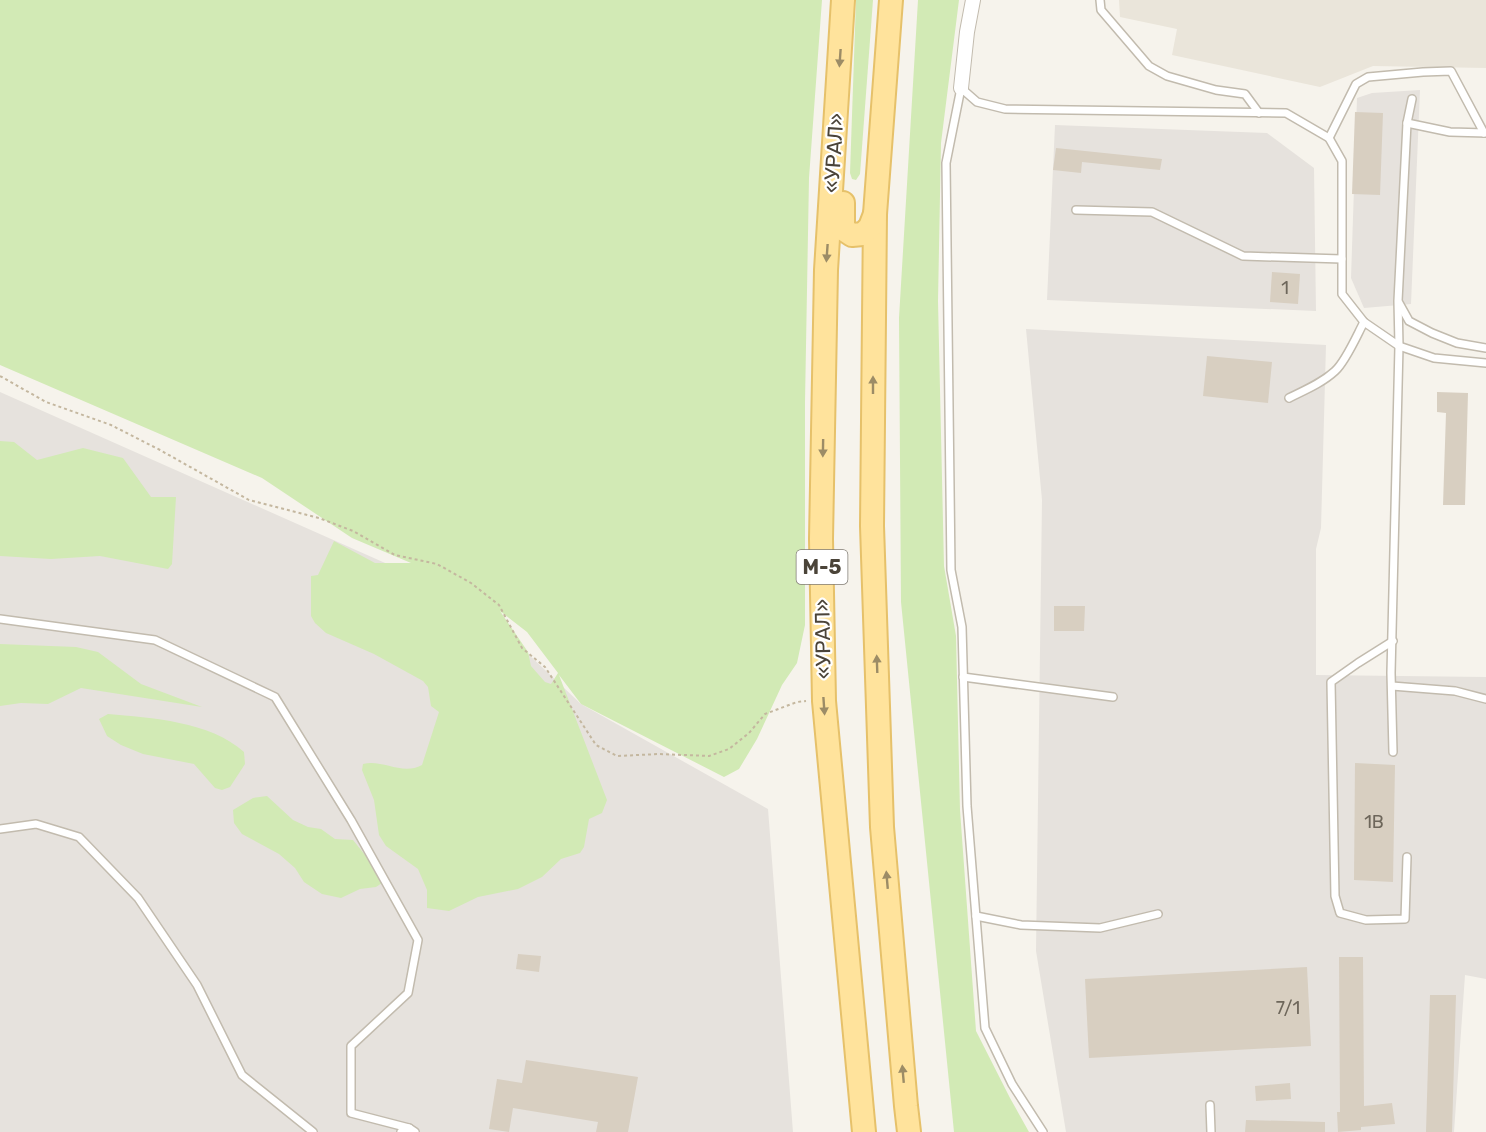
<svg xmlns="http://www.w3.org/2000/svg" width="1486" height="1132" font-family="Rubik,sans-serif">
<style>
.residential{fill:#eae5da}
.industrial{fill:#e6e2dd}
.green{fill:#d2eab5;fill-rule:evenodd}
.building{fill:#d8cfc1}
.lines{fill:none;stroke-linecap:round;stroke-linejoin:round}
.lane-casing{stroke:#c2bbae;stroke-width:10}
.street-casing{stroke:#c2bbae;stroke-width:16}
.primary-casing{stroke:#e6c16a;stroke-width:26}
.path{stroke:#c4b79f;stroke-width:2;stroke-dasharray:3 3;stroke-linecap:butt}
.lane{stroke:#fff;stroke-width:7}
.street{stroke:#fff;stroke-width:14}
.primary{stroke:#ffe39c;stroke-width:22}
.oneway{fill:#9c8c66}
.labels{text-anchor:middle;stroke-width:4.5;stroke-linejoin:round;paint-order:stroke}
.number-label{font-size:18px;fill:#6e675b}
.shield{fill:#fff;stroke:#817c74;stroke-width:1.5}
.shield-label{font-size:20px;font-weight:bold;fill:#4b4439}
.street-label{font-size:21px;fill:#4b4439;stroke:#fff}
</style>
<rect width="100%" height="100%" fill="#f6f3ec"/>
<polygon class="residential" points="1119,0 1486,0 1486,68 1373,66 1320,87 1172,55 1177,29 1120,17"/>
<g class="industrial">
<polygon points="1420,90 1411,304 1364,308 1351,278 1357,98 1372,93"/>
<polygon points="1055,125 1267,133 1314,168 1316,311 1047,300"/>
<polygon points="1026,329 1326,345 1321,528 1316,549 1316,675 1486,677 1486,979 1465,975 1454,1132 1066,1132 1036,951 1042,500"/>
<polygon points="0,392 473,602 581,704 768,809 793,1132 0,1132"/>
</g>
<g class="green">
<path d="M0 0H822L809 178 805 402V625L797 663 782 685 757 739 739 769 724 777 581 704 559 675 607 800 602 813 589 819 584 847 580 853 561 859 542 877 518 889 478 897 449 911 427 908V890L418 869 386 846 379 835 374 800 362 770 363 764C383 759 402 776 422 765L439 712 431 706 428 687 423 681 374 654 326 633 315 623 311 616V576L318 575 334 541 375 563H411L352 538 262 478 0 365ZM500 611 527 632 558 673 551 684 545 682 531 666 528 652Z"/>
<polygon points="856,0 873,0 860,174 856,180 852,179 850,173"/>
<polygon points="918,0 959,0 941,143 938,301 944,566 956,636 960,810 976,1031 1010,1098 1029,1132 954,1132 901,602 899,318"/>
<polygon points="0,441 14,442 37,460 83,448 123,458 151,497 176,497 172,564 168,569 100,556 51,559 0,556"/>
<polygon points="0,644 76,647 98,652 141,684 202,707 81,688 48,704 21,703 0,706"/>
<path d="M108 714C151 718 210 721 244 752L245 764 230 787 222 790 215 788 194 764 143 754 121 745 107 736 99 719Z"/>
<polygon points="267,796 293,820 308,827 321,829 335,839 353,840 378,871 382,883 376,887 360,889 341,898 322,894 304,882 295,868 279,854 242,834 234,823 233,810 253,798"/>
</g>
<g class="building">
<polygon points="1355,112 1383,113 1380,195 1352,194"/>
<polygon points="1056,148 1162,159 1160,170 1082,162 1081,173 1053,170"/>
<polygon points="1272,272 1300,274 1298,304 1270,302"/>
<polygon points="1207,356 1272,362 1268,403 1203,396"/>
<polygon points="1437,392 1468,393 1465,505 1443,505 1446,413 1437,412"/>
<polygon points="1054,606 1085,606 1084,631 1054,631"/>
<polygon points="1355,763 1395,765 1393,882 1354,880"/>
<polygon points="518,954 541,956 539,972 516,969"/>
<polygon points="1339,957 1363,957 1364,1106 1392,1103 1395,1124 1361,1127 1361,1130 1338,1132 1337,1112 1340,1112"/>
<polygon points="1307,967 1311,1046 1089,1058 1085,979"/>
<polygon points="1430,995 1456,995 1452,1132 1426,1132"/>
<polygon points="526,1060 638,1077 628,1132 596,1132 598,1122 513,1108 509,1132 489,1129 497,1079 522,1083"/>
<polygon points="1290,1083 1291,1099 1256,1101 1255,1086"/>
<polygon points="1246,1120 1325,1122 1325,1132 1245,1132"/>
</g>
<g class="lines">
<g class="lane-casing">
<g id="lane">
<polyline points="1100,0 1101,10 1149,66 1167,76 1216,90 1245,94 1259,113"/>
<polyline points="1412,99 1407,123 1450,132 1486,133"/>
<polyline points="1329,138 1356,84 1368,77 1423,72 1451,71 1484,133"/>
<polyline points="1076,210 1152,212 1243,256 1342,259"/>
<polyline points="1399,303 1409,321 1432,333 1457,343 1486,348"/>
<path d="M1289 398C1305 390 1322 383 1335 371 1346 361 1357 335 1364 322"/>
<polyline points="0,619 155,640 275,697 351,820 418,940 408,993 351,1046 351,1113 409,1128"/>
<polyline points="1393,641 1358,663 1331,682 1335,896 1340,913 1366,920 1405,919 1407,857"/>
<polyline points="963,677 1113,697"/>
<polyline points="1392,686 1455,691 1486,699"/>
<polyline points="1393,752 1391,673 1399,346 1398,301 1407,123"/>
<polyline points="0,829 36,824 79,837 138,898 197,985 242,1075 313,1132"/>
<polyline points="976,916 1021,925 1100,928 1158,914"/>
<polyline points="1210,1105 1211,1132"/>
<polyline points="401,1132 409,1128 415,1132"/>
<polyline points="1043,1132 1012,1084 985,1028 967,806 962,627 951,570 946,163 961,88 977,102 1005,109 1286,113 1329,138 1342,161 1342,294 1364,322 1399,346 1434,358 1486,363"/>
</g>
</g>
<g class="street-casing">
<polyline id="street" points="961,88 967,32 973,0"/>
</g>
<g class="primary-casing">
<g id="primary">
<polyline points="843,0 826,270 821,539 824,701 864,1132"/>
<polyline points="891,0 875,214 872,526 882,827 906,1106 909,1132"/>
<polyline points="843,203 843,229 852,235 863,234 870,227 875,214"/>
</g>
</g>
<polyline class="path" points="0,376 46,402 111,425 160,450 249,500 319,518 353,531 395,555 437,564 471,583 499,605 522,648 545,667 596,745 617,756 659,754 709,756 729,749 749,733 765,714 797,702 806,701"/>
<use href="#lane" class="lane"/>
<use href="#street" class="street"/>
<use href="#primary" class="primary"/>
</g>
<defs><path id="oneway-solid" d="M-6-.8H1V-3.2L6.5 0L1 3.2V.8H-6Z" transform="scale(1.5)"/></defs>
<g class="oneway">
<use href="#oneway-solid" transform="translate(840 58) rotate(94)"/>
<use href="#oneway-solid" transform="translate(827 253) rotate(94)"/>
<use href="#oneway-solid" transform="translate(873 385) rotate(-90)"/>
<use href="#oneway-solid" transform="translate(823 448) rotate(91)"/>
<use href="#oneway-solid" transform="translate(877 664) rotate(-92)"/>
<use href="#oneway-solid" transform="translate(824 706) rotate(86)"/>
<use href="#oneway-solid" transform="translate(887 880) rotate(-95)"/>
<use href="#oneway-solid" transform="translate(903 1074) rotate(-95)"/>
</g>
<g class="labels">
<g class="number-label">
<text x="1285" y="294">1</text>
<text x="1374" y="828">1В</text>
<text x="1288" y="1014">7/1</text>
</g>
<rect class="shield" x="796.5" y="550" width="51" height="34" rx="4.5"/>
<g class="shield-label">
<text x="822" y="574">М-5</text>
</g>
<g class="street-label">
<text transform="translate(834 153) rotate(-86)" y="7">«УРАЛ»</text>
<text transform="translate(823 639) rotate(-91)" y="7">«УРАЛ»</text>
</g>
</g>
</svg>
